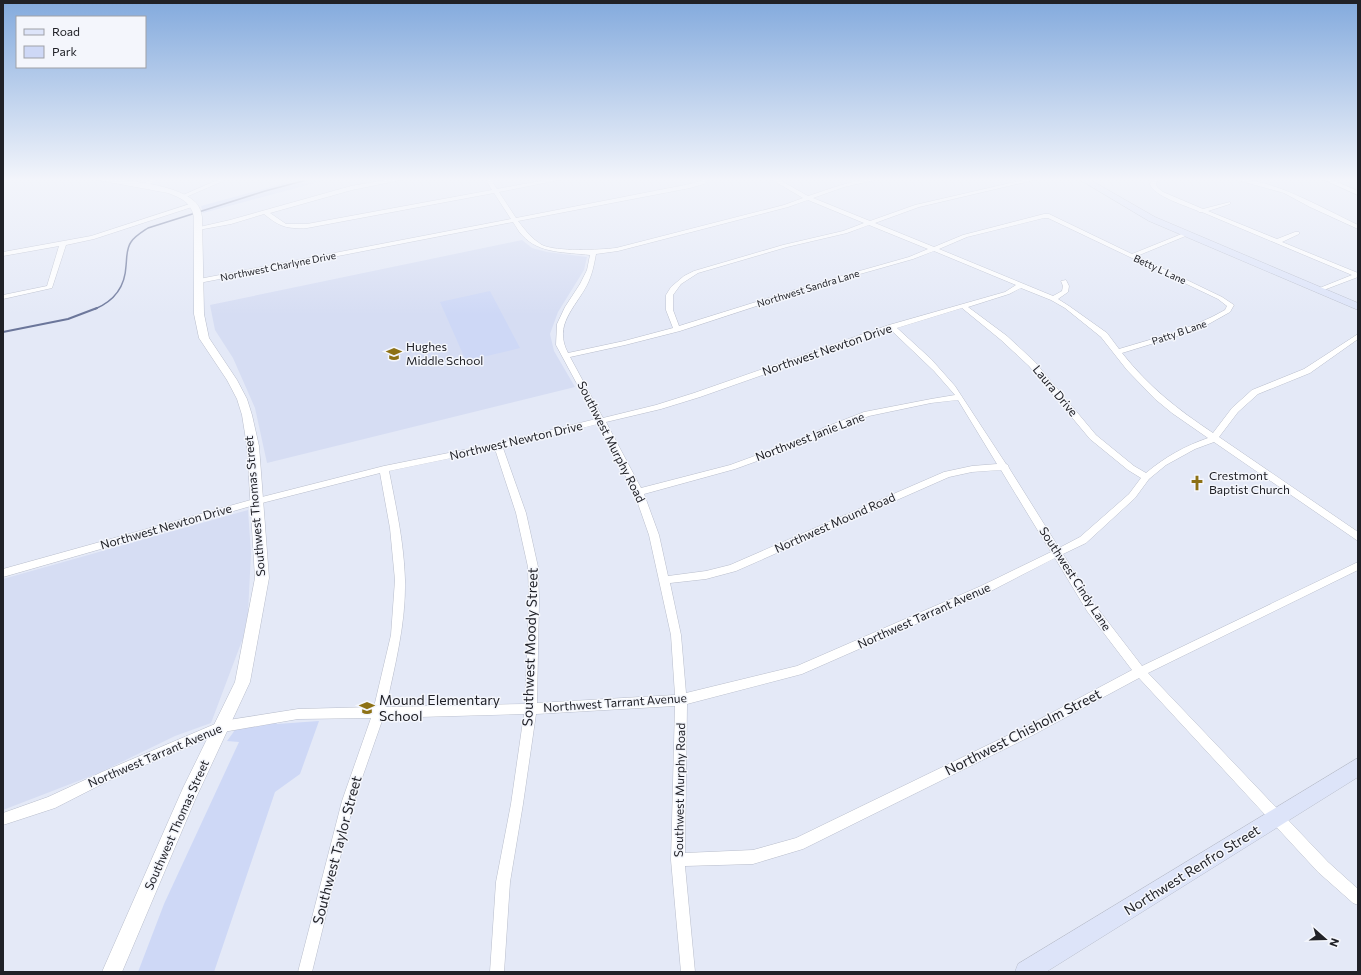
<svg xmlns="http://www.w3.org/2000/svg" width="1361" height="975" font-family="Commissioner,sans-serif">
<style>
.built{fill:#d6ddf3}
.green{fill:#ced8f6}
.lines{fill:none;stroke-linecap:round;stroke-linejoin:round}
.stream-far1{stroke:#6b769a;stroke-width:1.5}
.stream{stroke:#6b769a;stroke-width:2}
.minor-casing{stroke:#b9becc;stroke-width:1}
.tertiary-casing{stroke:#b9becc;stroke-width:1}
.secondary-casing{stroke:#b9becc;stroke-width:1}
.minor{fill:#fff;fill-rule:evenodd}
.tertiary{fill:#fff;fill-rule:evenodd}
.secondary{fill:#dde4f9;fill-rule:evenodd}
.labels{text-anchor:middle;stroke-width:3;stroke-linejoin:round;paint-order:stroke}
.far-street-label{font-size:10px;fill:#202127;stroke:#f4f6fc}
.poi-label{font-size:12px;fill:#202127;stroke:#f4f6fc;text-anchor:start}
.street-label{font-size:12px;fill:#202127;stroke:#f4f6fc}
.near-street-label{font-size:14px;fill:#202127;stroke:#f4f6fc}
.near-poi-label{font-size:14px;fill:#202127;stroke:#f4f6fc;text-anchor:start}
</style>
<rect width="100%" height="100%" fill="#e4e9f7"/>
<g class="built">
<polygon points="522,240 532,248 547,252 587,257 584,270 558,312 550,334 554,351 575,387 267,463 255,408 233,358 215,330 210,305"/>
<polygon points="248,510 251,553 248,613 243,638 211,723 175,736 99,773 3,810 3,579"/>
</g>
<g class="green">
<polygon points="303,178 334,178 203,213 201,206"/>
<polygon points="490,291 520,348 466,361 440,302"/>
<polygon points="319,721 300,774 275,792 214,972 138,972 164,904 239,742 227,741 235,730 276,722 277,724"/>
</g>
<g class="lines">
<path class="stream-far1" d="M95 309C114 301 125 287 126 266 127 258 126 249 131 242 135 236 142 232 148 228L265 191 314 178"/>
<polyline class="stream" points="3,332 68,319 97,308"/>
<g class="minor-casing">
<g id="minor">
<polygon points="153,178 160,178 144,188 139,187"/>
<polygon points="222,178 230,178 186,197 181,196"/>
<path d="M397 178H411L352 190 270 213 286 224H307L492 190 485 178H490L497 189 556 178H569L499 192 516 218 690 184C697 183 703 178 710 178L704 184 690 188 518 221C525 230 532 239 542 245 557 252 599 250 616 248L784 205 803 198 769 178H776L808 196C833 188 857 178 883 178L844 187 813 198 870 221 915 205 1032 178H1043L919 207 875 223 934 247 963 235 1044 214H1049L1132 254 1184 233H1188V235L1137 256 1222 297 1234 305 1230 312 1205 326 1177 336 1122 353C1149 387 1177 409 1213 433L1232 408 1252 390 1304 369 1358 334V339L1310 373 1258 394 1238 412 1219 437 1358 532V541L1214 442 1195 449 1166 465 1149 479 1135 498 1086 543 1063 554 1095 605 1142 666 1358 562V570L1148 673 1328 862 1358 889V905L1353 903 1318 872 1139 678 1033 735 803 849 753 864 685 866 695 972H681L671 860 675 706 536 714 523 804 510 882 504 972H490L496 882 511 804 524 714 383 718 354 801 312 972H298L342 801 371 718 298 719 223 732 110 780 55 808 3 825V813L48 797 102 772 222 721 298 709 374 707 391 635 395 580 390 528 380 473 258 504 3 577V569L258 498 384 466 498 443 596 419 556 345 557 324 565 307 580 284 587 270 590 255C566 252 539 254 522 235 518 231 516 226 513 222L199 283 196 281 199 279 511 219 494 193 307 228C287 229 280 227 264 214L231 224 198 230 195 228 230 220 351 186ZM808 200 864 223 843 231 783 245 694 271 684 276 671 287 666 295V310L673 328 624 341 568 353C553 325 575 308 587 285 592 275 594 265 596 254L618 251 788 207ZM1044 218H1048L1218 299 1227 306 1225 310C1192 329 1155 338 1119 349L1107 333 1069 306 1058 299 1068 292 1069 286 1066 280 1061 281 1063 286 1062 291 1053 296 939 249 967 237ZM869 225 928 249 909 257 817 283 679 326 673 310V295L681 284 698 273 787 247 847 233ZM934 251 1016 285 1005 292 889 325 694 393 656 405 603 418 570 357 625 345 680 331 821 285 913 259ZM1021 288 1051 300 1065 308 1101 337 1127 370 1155 399 1172 413 1208 438C1185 446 1165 457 1146 473L1134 466 1096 435 1035 362 1007 336 968 307 1009 294ZM962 308 1001 340 1029 366 1090 439 1128 470 1141 478 1129 494 1080 537 1059 548 1009 468 1008 465 1006 464 955 386 931 359 897 328ZM891 330 934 371 955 395 931 399 864 412 823 428 804 438 730 465 641 488 606 422 661 409 700 397ZM958 400 997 464 972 466 944 472 730 565 706 571 668 576 659 535 644 494 735 469 810 442 829 432 869 416 931 403ZM598 424 634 492 649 535 671 635 675 695 537 703 539 602 538 567 526 513 503 448ZM495 449 516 513 528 567 529 602 525 704 386 707C395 665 406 623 405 580 404 543 396 507 389 471ZM1001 470 1051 552 981 586 797 666 686 693 681 635 670 583 706 579 736 571 949 477 972 472ZM1055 558 1087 611 1132 670 1025 727 796 838 753 850 685 853 687 704 802 674 989 592Z"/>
<path d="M1153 178H1158L1156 184 1157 187 1163 192 1203 209 1230 202V204L1208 211 1277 239 1295 232H1299V234L1282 242 1358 273V277L1321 291H1317V289L1352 275 1202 212H1199L1198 211C1187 206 1153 196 1150 184Z"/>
<path d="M1230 178C1272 178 1320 207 1358 225V229L1310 207 1284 193Z"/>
<polygon points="1320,178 1328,178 1358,191 1358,195"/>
<polygon points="193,203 195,204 195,206 94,239 66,245 52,288 3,299 3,295 47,286 59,246 3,256 3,252 91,236"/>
</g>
</g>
<g class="tertiary-casing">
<path id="tertiary" d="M87 178C113 178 175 183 194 201 199 205 201 211 202 217L204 314 209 338 237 380 247 399 252 415 259 446 269 578 250 682 195 800 122 972H102L183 788 235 682 255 578 247 446 242 415 237 399 227 380 199 338 194 314V217C191 202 181 198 168 193Z"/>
</g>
<g class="secondary-casing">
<g id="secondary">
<polygon points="1077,178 1087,178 1155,217 1358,303 1358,310 1149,221"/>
<polygon points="1358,758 1358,777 1046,972 1015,972 1018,964"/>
</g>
</g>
<use href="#minor" class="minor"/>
<use href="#tertiary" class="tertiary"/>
<use href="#secondary" class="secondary"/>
</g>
<linearGradient id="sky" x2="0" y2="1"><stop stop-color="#83aadd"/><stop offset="0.57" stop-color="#f3f5fb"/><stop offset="1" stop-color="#f3f5fb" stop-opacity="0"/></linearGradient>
<rect width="1361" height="315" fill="url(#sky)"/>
<defs>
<g id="school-bare" transform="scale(1.2)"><path d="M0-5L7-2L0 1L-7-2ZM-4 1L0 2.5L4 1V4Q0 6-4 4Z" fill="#8d7115" stroke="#f4f6fc" stroke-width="2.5" paint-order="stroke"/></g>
<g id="church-bare" transform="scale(1.2)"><path d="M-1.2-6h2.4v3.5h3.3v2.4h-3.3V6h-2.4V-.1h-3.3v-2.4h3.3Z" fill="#8d7115" stroke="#f4f6fc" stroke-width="2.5" paint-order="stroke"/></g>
</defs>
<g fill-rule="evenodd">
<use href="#school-bare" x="394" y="354"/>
<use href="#church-bare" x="1197" y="483"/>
<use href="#school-bare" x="367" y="708"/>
</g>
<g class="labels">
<g class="far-street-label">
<text transform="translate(278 266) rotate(-11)" y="4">Northwest Charlyne Drive</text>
<text transform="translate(1160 269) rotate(25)" y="4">Betty L Lane</text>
<text transform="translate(808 288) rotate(-17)" y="4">Northwest Sandra Lane</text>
<text transform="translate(1179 332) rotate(-19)" y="4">Patty B Lane</text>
</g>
<g class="poi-label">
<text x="406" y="351">Hughes<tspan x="406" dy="14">Middle School</tspan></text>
<text x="1209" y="480">Crestmont<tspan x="1209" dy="14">Baptist Church</tspan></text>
</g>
<g class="street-label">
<text transform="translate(827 350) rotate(-19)" y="4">Northwest Newton Drive</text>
<text transform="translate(1055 391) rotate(50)" y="4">Laura Drive</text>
<text transform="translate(810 437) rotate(-21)" y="4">Northwest Janie Lane</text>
<text transform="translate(516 441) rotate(-13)" y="4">Northwest Newton Drive</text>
<text transform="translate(611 442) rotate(63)" y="4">Southwest Murphy Road</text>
<text transform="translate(255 506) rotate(-95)" y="4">Southwest Thomas Street</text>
<text transform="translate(835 523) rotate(-24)" y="4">Northwest Mound Road</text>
<text transform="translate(166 527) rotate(-16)" y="4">Northwest Newton Drive</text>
<text transform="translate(1075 579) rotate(57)" y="4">Southwest Cindy Lane</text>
<text transform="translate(924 616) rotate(-24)" y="4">Northwest Tarrant Avenue</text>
<text transform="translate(615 703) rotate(-4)" y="4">Northwest Tarrant Avenue</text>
<text transform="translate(155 756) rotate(-23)" y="4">Northwest Tarrant Avenue</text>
<text transform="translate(680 790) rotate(-89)" y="4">Southwest Murphy Road</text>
<text transform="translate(177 825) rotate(-66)" y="4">Southwest Thomas Street</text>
</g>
<g class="near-street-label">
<text transform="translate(530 647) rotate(-88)" y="5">Southwest Moody Street</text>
<text transform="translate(1023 732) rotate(-27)" y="5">Northwest Chisholm Street</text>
<text transform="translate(337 850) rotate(-75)" y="5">Southwest Taylor Street</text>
<text transform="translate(1192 870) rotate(-32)" y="5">Northwest Renfro Street</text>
</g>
<g class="near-poi-label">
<text x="379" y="705">Mound Elementary<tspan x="379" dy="16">School</tspan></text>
</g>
</g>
<rect width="1361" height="975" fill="none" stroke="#202127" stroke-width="8"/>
<rect x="16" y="16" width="130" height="52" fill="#f4f6fc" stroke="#9fa1a7"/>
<rect x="24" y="29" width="20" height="6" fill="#dde4f9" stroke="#9fa1a7"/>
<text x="52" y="36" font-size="12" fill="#202127">Road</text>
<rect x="24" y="46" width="20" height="12" fill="#ced8f6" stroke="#9fa1a7"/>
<text x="52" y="56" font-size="12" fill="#202127">Park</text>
<g transform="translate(1325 939) rotate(110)" stroke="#f4f6fc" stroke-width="3" paint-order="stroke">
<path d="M0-3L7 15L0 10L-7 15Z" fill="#202127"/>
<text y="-6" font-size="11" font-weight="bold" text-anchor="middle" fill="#202127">N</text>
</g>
</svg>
